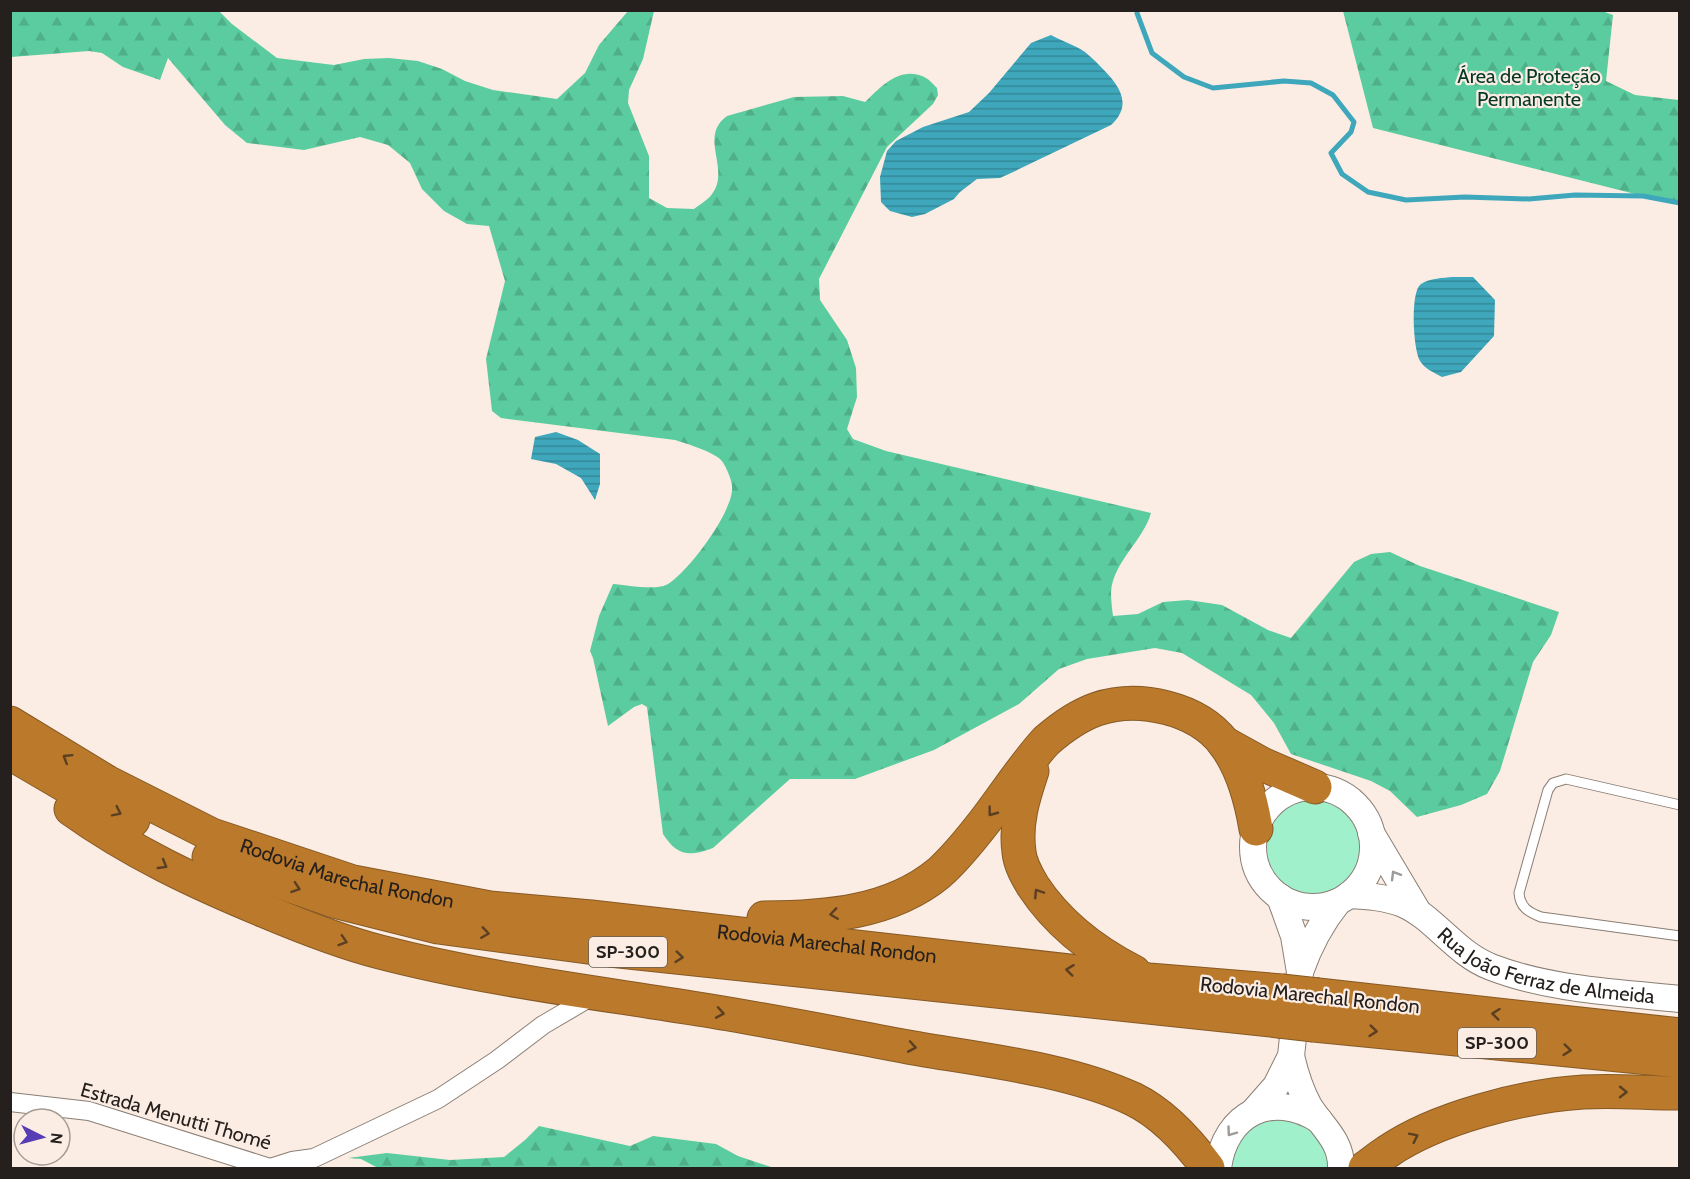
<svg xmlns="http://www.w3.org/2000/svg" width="1690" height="1179" font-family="Cabin,sans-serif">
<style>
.grass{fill:#a0f0cc}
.forest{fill:url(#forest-firs)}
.water{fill:url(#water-rules)}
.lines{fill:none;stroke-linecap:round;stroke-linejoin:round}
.stream{stroke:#3ea7bb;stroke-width:5}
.lane-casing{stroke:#8a7e74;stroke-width:11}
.street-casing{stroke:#8a7e74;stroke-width:20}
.secondary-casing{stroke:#8a7e74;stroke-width:28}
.highway-casing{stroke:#865a26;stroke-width:35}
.lane{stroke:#fff;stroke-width:9}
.street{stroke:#fff;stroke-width:18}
.secondary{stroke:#fff;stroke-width:26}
.highway{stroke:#bb792b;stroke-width:33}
.highway-bridge-casing{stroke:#865a26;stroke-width:35;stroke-linecap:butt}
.highway-bridge{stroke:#bb792b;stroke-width:33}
.oneway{stroke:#5a3f22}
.oneway2{stroke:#9d9b99}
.labels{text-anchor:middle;stroke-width:4.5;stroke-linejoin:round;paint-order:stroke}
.shield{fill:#fbede3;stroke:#655e58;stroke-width:1.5}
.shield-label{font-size:18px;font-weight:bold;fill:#25201d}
.park-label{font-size:20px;fill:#033726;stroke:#fbede3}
.street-label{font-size:20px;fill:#25201d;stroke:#fbede3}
</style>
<defs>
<pattern id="forest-firs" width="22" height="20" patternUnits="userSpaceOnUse" patternTransform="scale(1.5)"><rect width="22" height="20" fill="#5bcc9f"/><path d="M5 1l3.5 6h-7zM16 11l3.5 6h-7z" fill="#4faf88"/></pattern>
<pattern id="water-rules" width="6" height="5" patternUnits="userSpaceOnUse" patternTransform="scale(1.5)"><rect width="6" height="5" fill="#3ea7bb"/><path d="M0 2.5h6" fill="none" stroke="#348897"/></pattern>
</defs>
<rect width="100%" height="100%" fill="#fbede3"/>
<g class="grass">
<circle cx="1314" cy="847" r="51"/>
<path d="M1268 1117C1278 1118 1292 1118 1301 1122 1318 1129 1327 1151 1329 1168H1227L1239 1134Z"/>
</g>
<g class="forest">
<path d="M11 10 219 11 232 24 277 58 334 65 364 59 389 58 418 61 442 69 465 81 493 90 557 99 585 73 599 45 628 11H654L643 59 629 90 628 103 649 156V198L667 208 694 209C700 204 708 200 712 194 731 169 698 137 727 116L794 97 843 96 865 102C881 87 898 67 922 76 928 78 933 84 937 88L938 95 933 104 887 147 819 279 820 300 847 340 856 368 857 397 847 429 853 439 886 451 1151 513C1143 541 1113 562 1111 592 1111 600 1112 609 1113 616L1138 614 1163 602 1188 600 1222 605 1268 630 1291 638 1354 562 1371 554 1390 552 1420 566 1559 612 1551 635 1533 662 1500 771 1487 794 1461 805 1417 817 1390 791 1371 781 1291 754 1274 723 1251 695 1182 653 1155 648 1087 659 1059 669 1019 704 934 750 855 779H790L713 848C689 857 677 856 663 834L647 707 642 704 634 707 608 726 593 658 590 651 599 616 613 584C626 585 657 591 668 584 688 572 735 510 732 486 732 480 725 464 721 460 712 451 687 444 675 440L501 418 492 411 486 359 505 281 489 226 467 224 444 211 422 189 410 163 388 145 360 137 304 150 247 143 225 125 168 58 160 80 123 67 102 53 89 51 11 57Z"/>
<polygon points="1602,11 1613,15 1606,81 1635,95 1679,100 1679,203 1643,196 1373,128 1343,11"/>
<polygon points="539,1126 630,1146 653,1136 716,1144 738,1156 774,1168 378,1168 361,1159 348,1158 387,1153 450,1160 504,1157 525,1140"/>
</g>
<g class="water">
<path d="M1051 35C1062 41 1075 45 1085 52 1090 56 1095 61 1099 65 1117 83 1135 103 1111 125L1011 173 1000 178 977 179 960 192 954 199 925 214 912 217 890 211 881 202 880 177 887 151 896 141 923 127 969 112 989 93 1031 43Z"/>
<path d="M1453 277H1473L1495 300 1494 336 1461 372 1442 377C1433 372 1425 369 1420 361 1413 349 1410 291 1421 284 1430 278 1443 278 1453 277Z"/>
<polygon points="556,432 578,440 600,454 600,484 595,500 581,478 556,464 531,459 535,437"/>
</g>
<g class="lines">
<polyline class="stream" points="1137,13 1152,53 1184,77 1213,88 1284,81 1311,83 1333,95 1354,122 1351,132 1331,153 1342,174 1368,192 1406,200 1465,197 1529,199 1575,195 1643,196 1680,203"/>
<g class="lane-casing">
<path id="lane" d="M1680 805 1566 779 1553 783 1548 790 1519 893C1520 907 1528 912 1541 917L1680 936"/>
</g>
<g class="street-casing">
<g id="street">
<polyline points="10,1102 89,1111 270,1168"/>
<polyline points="270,1168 292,1161 314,1158 438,1099 497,1060 543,1025 594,995"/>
</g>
</g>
<g class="secondary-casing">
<g id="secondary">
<circle cx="1313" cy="847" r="60"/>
<polyline points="1371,833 1418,912"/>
<path id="s1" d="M1349 895C1367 896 1385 897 1403 904 1434 917 1455 953 1491 967 1550 990 1617 992 1680 999"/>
<path d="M1300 972C1309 946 1321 923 1338 902"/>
<path d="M1291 1056C1295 1073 1300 1090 1309 1106 1322 1127 1342 1141 1341 1168"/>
<polyline points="1254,1111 1276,1086 1291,1056 1300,972 1294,936 1280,897"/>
<path d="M1218 1168C1225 1113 1272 1090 1319 1120"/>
</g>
</g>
<g class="highway-casing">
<g id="highway">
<path id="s2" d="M10 723 107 782 212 835 353 882 490 908 591 917 1149 980 1282 991"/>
<polyline points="1224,743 1262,764 1315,787"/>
<polyline points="10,753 80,794 133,820"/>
<path d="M1032 771C1023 798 1015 823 1019 852 1020 864 1027 876 1033 886 1058 924 1093 951 1134 972"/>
<path d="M71 809C131 852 197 883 265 911 303 927 341 942 380 952 484 979 592 992 698 1009 768 1020 838 1034 908 1047 980 1060 1066 1068 1133 1099 1164 1114 1188 1141 1208 1168"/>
<polyline points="209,857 334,901 438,927 610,950 1279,1021"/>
<path d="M764 918C824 918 891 913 939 873 956 858 971 839 985 821 1005 795 1024 765 1046 741 1062 727 1077 716 1097 709 1139 695 1197 708 1224 743 1243 768 1251 799 1256 829"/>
<polyline points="1318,995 1680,1035"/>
<polyline points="1314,1025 1680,1061"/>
<path d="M1365 1168C1372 1163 1379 1157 1387 1152 1436 1118 1523 1096 1583 1092 1615 1090 1647 1093 1680 1093"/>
</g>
</g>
<use href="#lane" class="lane"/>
<use href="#street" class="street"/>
<use href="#secondary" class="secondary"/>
<use href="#highway" class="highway"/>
<g class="highway-bridge-casing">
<g id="highway-bridge">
<polyline points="1282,991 1318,995"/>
<polyline points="1279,1021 1314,1025"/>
</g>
</g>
<use href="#highway-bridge" class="highway-bridge"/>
</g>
<defs><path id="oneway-chevron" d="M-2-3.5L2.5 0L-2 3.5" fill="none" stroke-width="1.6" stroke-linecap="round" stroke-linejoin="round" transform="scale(1.5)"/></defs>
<g class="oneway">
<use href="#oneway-chevron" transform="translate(67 758) rotate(-148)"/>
<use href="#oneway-chevron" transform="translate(117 812) rotate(26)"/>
<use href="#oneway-chevron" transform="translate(992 812) rotate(127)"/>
<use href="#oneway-chevron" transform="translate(163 865) rotate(30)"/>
<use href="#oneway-chevron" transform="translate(296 888) rotate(19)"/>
<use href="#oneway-chevron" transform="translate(1038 893) rotate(-123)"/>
<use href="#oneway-chevron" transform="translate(834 914) rotate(172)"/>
<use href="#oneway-chevron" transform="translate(485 933) rotate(8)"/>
<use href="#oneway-chevron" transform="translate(343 941) rotate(18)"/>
<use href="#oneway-chevron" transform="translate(679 957) rotate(6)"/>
<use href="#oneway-chevron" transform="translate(1070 970) rotate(-173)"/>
<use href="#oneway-chevron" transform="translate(720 1013) rotate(10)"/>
<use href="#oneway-chevron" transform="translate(1496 1014) rotate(-174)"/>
<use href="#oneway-chevron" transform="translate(1373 1031) rotate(6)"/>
<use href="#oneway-chevron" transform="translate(912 1047) rotate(10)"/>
<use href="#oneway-chevron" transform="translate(1567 1050) rotate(6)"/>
<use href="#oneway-chevron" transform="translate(1623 1092) rotate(1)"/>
<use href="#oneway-chevron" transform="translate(1414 1137) rotate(-26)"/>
</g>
<g class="oneway2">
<use href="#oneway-chevron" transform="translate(1395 875) rotate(-121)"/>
<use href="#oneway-chevron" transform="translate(1231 1132) rotate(126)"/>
</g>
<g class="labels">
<g class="shield">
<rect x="589" y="937" width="78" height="30" rx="4.5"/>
<rect x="1458" y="1028" width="78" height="30" rx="4.5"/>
</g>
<g class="shield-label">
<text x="628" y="958">SP-300</text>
<text x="1497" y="1049">SP-300</text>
</g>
<g class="park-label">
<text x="1529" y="83">Área de Proteção<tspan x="1529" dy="23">Permanente</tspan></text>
</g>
<g class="street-label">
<text dy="7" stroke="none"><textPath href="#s2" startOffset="372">Rodovia Marechal Rondon</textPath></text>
<text dy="7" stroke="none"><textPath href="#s2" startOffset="858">Rodovia Marechal Rondon</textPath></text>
<text dy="7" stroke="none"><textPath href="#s1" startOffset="216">Rua João Ferraz de Almeida</textPath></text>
<text transform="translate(1310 995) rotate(6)" y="7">Rodovia Marechal Rondon</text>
<text transform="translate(176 1116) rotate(16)" y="7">Estrada Menutti Thomé</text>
</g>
</g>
<rect width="1690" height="1179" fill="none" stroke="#25201d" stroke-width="24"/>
<g transform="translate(42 1137) rotate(96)"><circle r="28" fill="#fbede3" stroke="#a59b94" stroke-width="1.5"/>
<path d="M0-4.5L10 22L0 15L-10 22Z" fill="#563db5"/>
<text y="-9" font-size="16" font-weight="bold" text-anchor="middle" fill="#25201d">N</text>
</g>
</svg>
